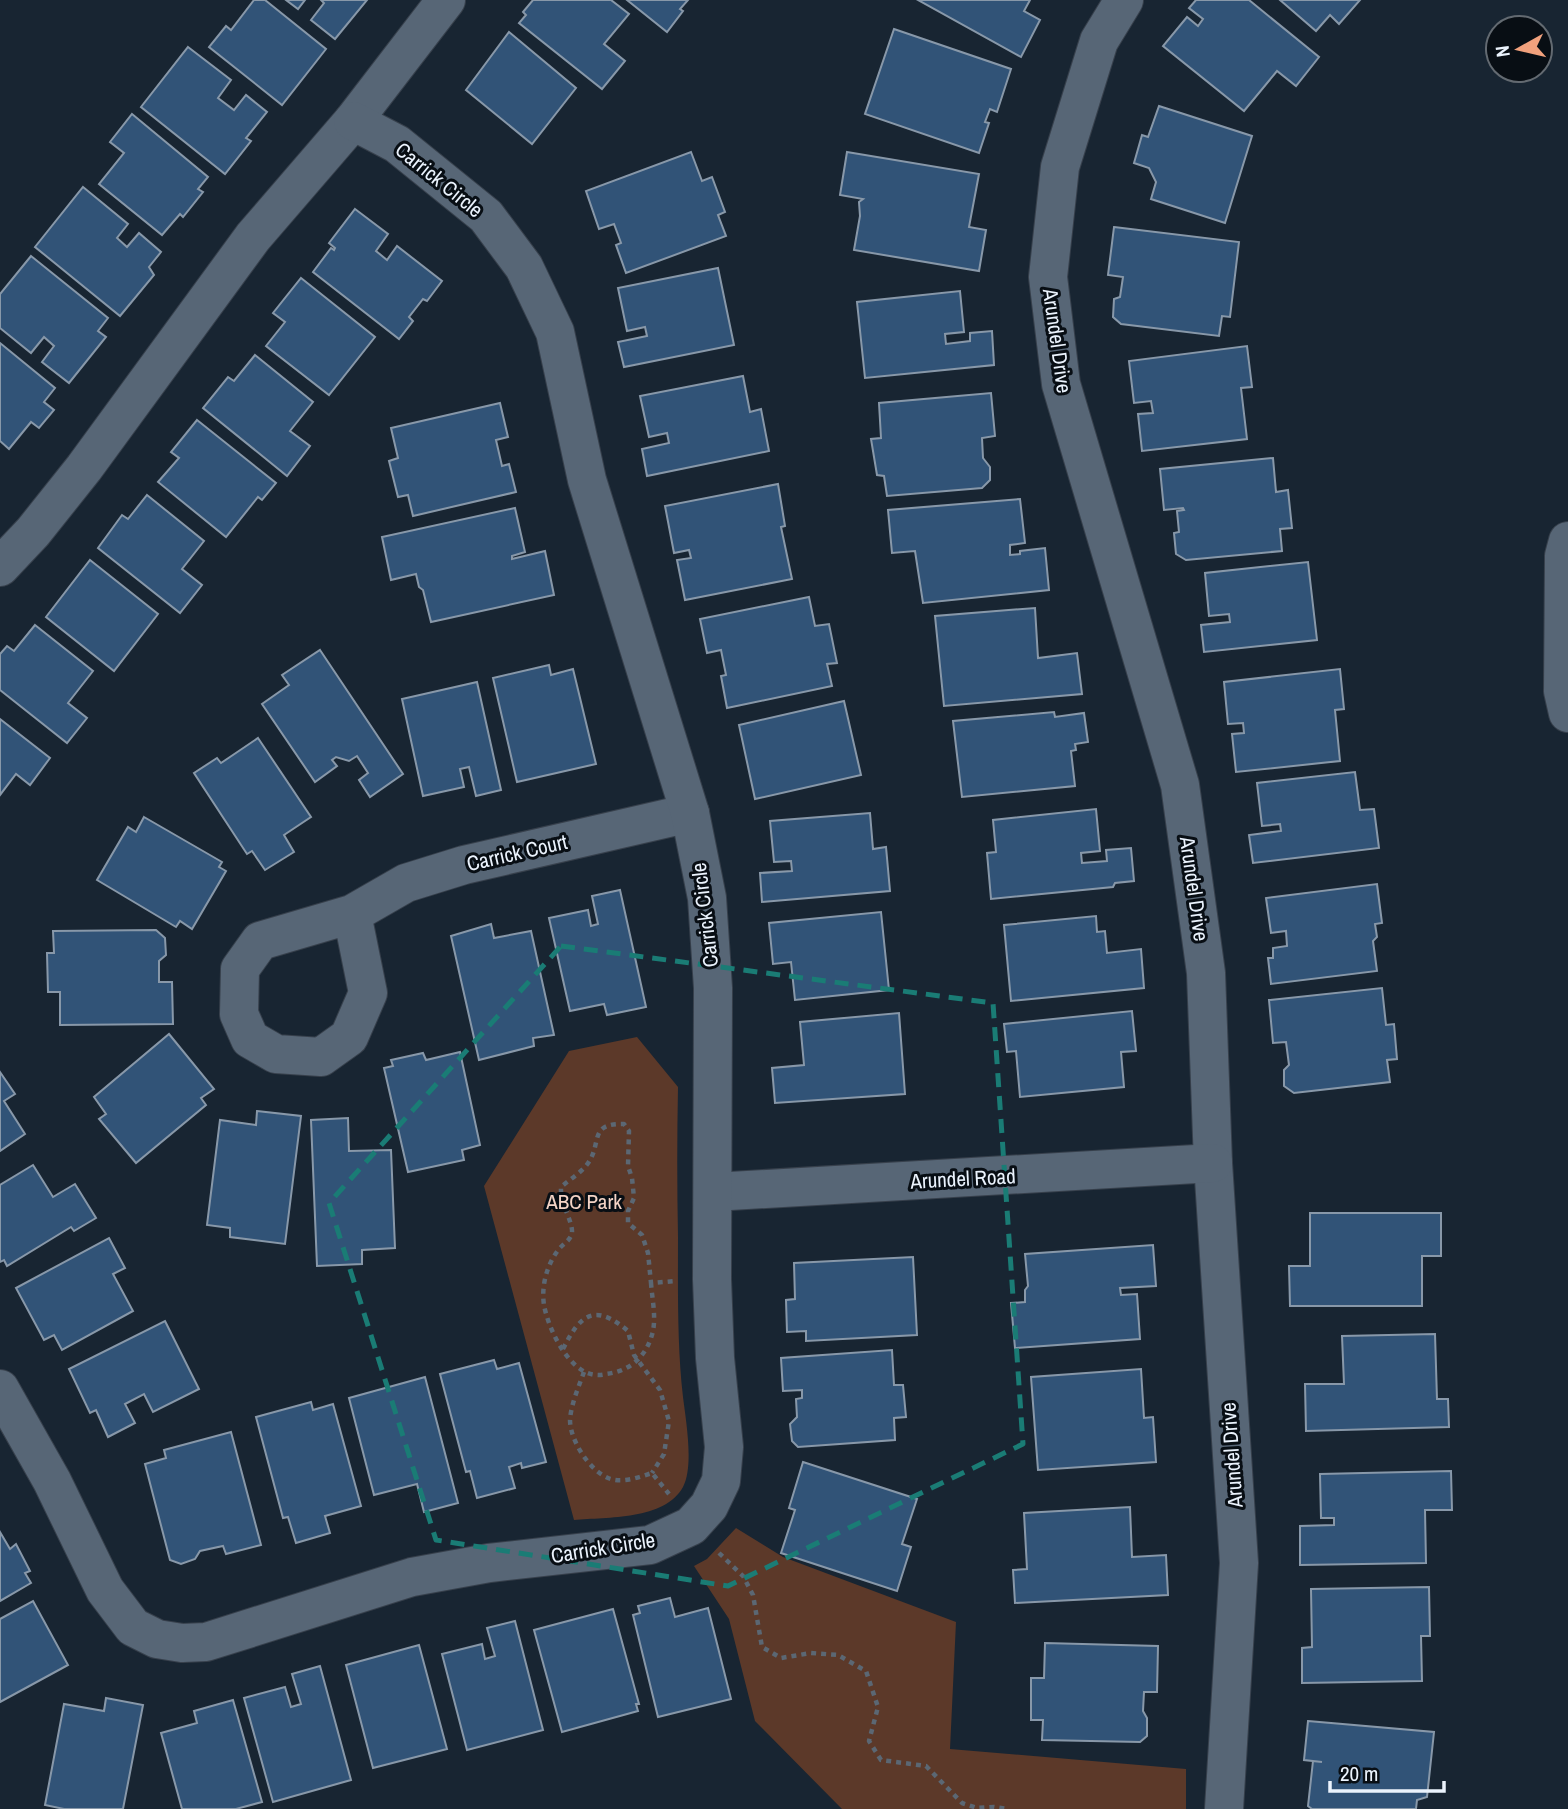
<svg xmlns="http://www.w3.org/2000/svg" width="1568" height="1809" font-family="'Archivo Narrow',sans-serif">
<style>
.green{fill:#5c3929}
.building{fill:#315377;stroke:#8898a9;stroke-width:2}
.lines{fill:none;stroke-linecap:round;stroke-linejoin:round}
.street-casing{stroke:#37404c;stroke-width:40}
.path{stroke:#5b6773;stroke-width:4.5;stroke-dasharray:5 5;stroke-linecap:butt}
.street{stroke:#576676;stroke-width:38}
.marked{fill:none;stroke:#1a7c75;stroke-width:5;stroke-dasharray:14 9;stroke-linejoin:round}
.labels{text-anchor:middle;stroke-width:6;stroke-linejoin:round;paint-order:stroke}
.street-label{font-size:21px;fill:#ebf3fd;stroke:#080e14}
.park-label{font-size:21px;fill:#f4d4c6;stroke:#080e14}
</style>
<rect width="100%" height="100%" fill="#182532"/>
<g class="green">
<path d="M637 1037 678 1087C677 1137 677 1187 678 1237 678 1290 677 1344 683 1397 686 1421 694 1466 683 1487 665 1520 607 1517 574 1520L484 1186 569 1051Z"/>
<polygon points="736,1528 783,1557 956,1622 950,1749 1186,1769 1186,1809 842,1809 755,1721 729,1619 694,1566 707,1559"/>
</g>
<g class="building">
<polygon points="254,0 265,0 326,49 282,105 209,47 226,26 231,30"/>
<polygon points="286,0 305,0 298,9"/>
<polygon points="321,0 367,0 335,39 311,20 324,3"/>
<polygon points="533,0 611,0 629,14 604,44 625,61 602,89 519,23 526,15 523,12"/>
<polygon points="627,0 688,0 680,9 683,11 667,32"/>
<polygon points="918,0 1030,0 1024,11 1040,20 1021,57"/>
<polygon points="1196,0 1249,0 1319,57 1296,86 1277,71 1244,111 1163,46 1187,17 1198,26 1203,19 1189,8"/>
<polygon points="1280,0 1360,0 1339,24 1330,15 1316,31"/>
<polygon points="894,29 1011,69 997,112 990,109 985,122 989,123 979,153 865,114"/>
<polygon points="509,32 576,88 532,144 466,90"/>
<polygon points="188,47 231,80 218,98 234,110 246,95 267,112 246,138 251,141 225,174 141,107"/>
<polygon points="1159,106 1252,136 1225,223 1151,199 1156,182 1149,168 1134,163 1142,135 1148,137"/>
<polygon points="132,114 208,177 198,189 203,192 183,217 180,214 162,235 99,184 124,153 110,142"/>
<polygon points="691,152 702,181 712,177 725,212 718,215 726,236 626,273 616,245 621,243 614,224 599,229 586,191"/>
<polygon points="847,152 979,174 969,227 986,230 979,271 854,250 860,216 859,202 863,199 840,195"/>
<polygon points="83,187 128,224 117,238 127,247 139,233 161,252 149,267 154,275 120,316 35,247"/>
<polygon points="355,209 388,234 376,251 387,260 397,246 442,281 427,301 423,299 409,317 413,321 399,339 313,272 331,248 334,250 335,248 329,243"/>
<polygon points="1114,227 1239,242 1230,317 1222,316 1219,336 1121,324 1113,317 1114,299 1120,297 1123,277 1108,275"/>
<polygon points="31,256 108,318 98,331 106,337 69,383 42,362 54,346 44,337 31,353 0,328 0,294"/>
<polygon points="718,268 734,345 624,367 618,342 647,336 645,327 627,331 618,288"/>
<polygon points="301,278 375,337 329,395 266,346 285,322 273,313"/>
<polygon points="960,291 964,332 945,334 946,344 970,341 970,333 992,331 994,365 865,378 857,302"/>
<polygon points="0,343 55,388 44,402 54,410 39,428 31,422 9,449 0,441"/>
<polygon points="1247,346 1252,387 1241,388 1247,439 1142,451 1138,414 1153,413 1151,401 1134,403 1129,361"/>
<polygon points="255,355 313,402 290,431 310,446 287,476 203,408 228,377 234,381"/>
<polygon points="743,376 750,412 761,409 769,451 647,476 642,449 669,443 667,433 649,437 640,396"/>
<polygon points="991,393 995,436 982,438 983,458 990,467 990,480 982,488 887,496 884,476 877,475 871,439 881,438 879,403"/>
<polygon points="500,403 508,437 496,440 502,466 509,464 516,492 413,516 408,495 398,497 389,461 398,458 391,428"/>
<polygon points="197,420 276,483 262,500 258,497 226,537 158,482 179,458 171,452"/>
<polygon points="1273,458 1276,492 1288,490 1292,528 1280,529 1282,551 1186,560 1176,554 1174,533 1179,532 1177,511 1184,510 1183,508 1164,510 1160,469"/>
<polygon points="778,484 785,526 781,527 792,579 685,600 677,560 691,558 689,550 674,553 665,506"/>
<polygon points="147,495 204,541 182,569 202,585 180,613 98,548 122,515 128,519"/>
<polygon points="1020,499 1025,543 1010,545 1010,555 1020,554 1020,551 1045,548 1049,590 923,603 915,551 892,553 888,510"/>
<polygon points="515,508 525,552 512,556 512,559 545,551 554,595 431,622 423,590 419,587 416,574 391,580 382,537"/>
<polygon points="90,560 158,614 114,671 46,617"/>
<polygon points="1308,562 1317,640 1204,652 1201,625 1230,622 1229,614 1209,616 1205,573"/>
<polygon points="809,597 815,626 829,624 837,663 827,664 832,686 727,708 721,676 726,675 721,650 707,653 700,619"/>
<polygon points="1035,608 1038,658 1077,653 1082,694 944,706 935,616"/>
<polygon points="35,625 93,671 68,703 87,718 67,743 0,690 0,654 7,646 14,651"/>
<polygon points="320,650 403,774 370,797 359,780 368,773 357,756 349,761 336,757 332,760 337,766 315,782 262,704 289,685 282,675"/>
<polygon points="549,665 551,675 573,669 596,764 517,782 493,678"/>
<polygon points="1340,669 1344,709 1335,710 1340,761 1236,772 1232,734 1244,733 1243,723 1228,724 1224,682"/>
<polygon points="477,682 501,790 476,796 469,767 460,769 464,787 423,796 402,699"/>
<polygon points="844,701 861,775 755,799 739,725"/>
<polygon points="1054,712 1055,717 1084,713 1088,742 1075,744 1076,750 1071,751 1075,786 962,797 953,721"/>
<polygon points="0,719 50,758 30,785 16,774 0,795"/>
<polygon points="258,738 311,817 284,835 294,852 265,870 252,851 247,854 194,773 217,758 221,763"/>
<polygon points="1355,772 1360,810 1374,809 1379,848 1253,863 1249,835 1281,831 1280,824 1262,826 1257,783"/>
<polygon points="1096,809 1100,851 1081,853 1082,863 1107,861 1106,850 1131,848 1134,881 1115,883 1113,887 991,899 987,853 996,852 993,820"/>
<polygon points="870,813 873,849 886,847 890,891 762,902 760,873 792,871 791,861 774,862 770,821"/>
<polygon points="144,817 222,862 219,867 226,871 192,929 180,921 176,927 97,880 128,827 136,832"/>
<polygon points="1377,884 1382,923 1375,924 1377,937 1373,941 1377,971 1271,984 1268,958 1273,958 1273,948 1287,946 1286,931 1271,933 1266,898"/>
<polygon points="620,890 646,1007 607,1015 604,1004 570,1011 549,918 588,910 591,926 598,924 592,896"/>
<polygon points="881,912 889,990 795,1000 791,962 773,964 769,923"/>
<polygon points="1096,916 1097,932 1105,931 1107,953 1141,949 1144,988 1011,1001 1004,925"/>
<polygon points="491,924 494,938 531,931 554,1035 533,1038 534,1046 479,1060 451,936"/>
<polygon points="156,930 165,938 166,955 159,961 159,982 172,982 173,1024 60,1025 60,992 48,992 47,953 54,953 53,931"/>
<polygon points="1382,988 1386,1025 1394,1024 1397,1059 1387,1060 1390,1082 1294,1093 1284,1086 1284,1070 1289,1065 1286,1042 1273,1043 1269,1000"/>
<polygon points="1132,1011 1136,1051 1121,1052 1124,1087 1020,1097 1016,1051 1007,1052 1004,1024"/>
<polygon points="899,1013 905,1094 775,1103 772,1068 804,1065 800,1022"/>
<polygon points="169,1034 214,1089 201,1098 206,1105 136,1163 99,1119 106,1114 94,1097"/>
<polygon points="460,1052 480,1145 462,1150 464,1160 408,1172 384,1068 393,1066 391,1060 423,1053 426,1060"/>
<polygon points="0,1072 15,1094 4,1101 25,1134 0,1151"/>
<polygon points="257,1111 301,1116 285,1244 230,1237 230,1228 207,1225 220,1120 256,1125"/>
<polygon points="348,1118 349,1151 391,1150 395,1248 362,1250 362,1264 317,1266 311,1120"/>
<polygon points="33,1165 53,1197 75,1184 96,1218 74,1231 71,1227 7,1266 4,1260 0,1262 0,1185"/>
<polygon points="1310,1213 1441,1213 1441,1256 1422,1256 1422,1306 1290,1306 1289,1266 1310,1266"/>
<polygon points="109,1238 125,1268 113,1274 133,1311 62,1350 54,1335 44,1340 16,1288"/>
<polygon points="1153,1245 1156,1286 1120,1288 1121,1295 1137,1294 1140,1339 1015,1348 1011,1303 1025,1302 1025,1290 1028,1286 1025,1254"/>
<polygon points="913,1257 917,1335 806,1341 806,1331 787,1332 786,1300 795,1299 794,1263"/>
<polygon points="165,1321 199,1389 153,1412 144,1394 125,1404 135,1423 108,1437 96,1410 90,1413 69,1369"/>
<polygon points="1435,1334 1437,1399 1448,1399 1449,1427 1306,1431 1305,1384 1344,1384 1342,1336"/>
<polygon points="892,1350 894,1385 903,1385 906,1417 894,1418 895,1440 798,1447 792,1441 790,1424 797,1417 796,1399 802,1398 802,1390 783,1391 781,1358"/>
<polygon points="494,1360 497,1369 519,1363 546,1462 522,1468 521,1463 509,1467 515,1488 477,1498 470,1471 466,1472 440,1374"/>
<polygon points="1141,1369 1144,1418 1153,1417 1156,1462 1038,1470 1031,1377"/>
<polygon points="425,1377 458,1503 424,1512 417,1484 374,1495 349,1398"/>
<polygon points="311,1402 313,1410 333,1404 361,1506 325,1516 330,1533 296,1543 288,1517 283,1518 256,1417"/>
<polygon points="231,1432 261,1545 226,1554 223,1546 200,1551 195,1559 181,1564 170,1560 145,1464 166,1458 164,1450"/>
<polygon points="803,1462 917,1499 902,1544 911,1547 897,1591 781,1553 795,1510 789,1508"/>
<polygon points="1451,1471 1452,1510 1425,1510 1426,1563 1300,1565 1300,1526 1334,1525 1334,1518 1321,1518 1320,1474"/>
<polygon points="1130,1507 1132,1557 1166,1555 1168,1595 1015,1603 1013,1570 1027,1569 1024,1513"/>
<polygon points="0,1532 10,1549 16,1544 30,1571 25,1573 31,1583 0,1601"/>
<polygon points="1429,1587 1430,1636 1421,1636 1422,1681 1302,1683 1302,1648 1312,1647 1311,1589"/>
<polygon points="670,1598 675,1617 708,1608 731,1699 658,1717 633,1615 640,1613 638,1606"/>
<polygon points="33,1601 68,1665 0,1702 0,1619"/>
<polygon points="613,1609 639,1704 636,1704 638,1711 562,1732 534,1630"/>
<polygon points="515,1621 543,1730 467,1750 442,1654 482,1644 485,1659 495,1656 487,1628"/>
<polygon points="1045,1643 1158,1646 1157,1692 1144,1692 1143,1711 1147,1718 1147,1736 1140,1742 1042,1740 1043,1720 1031,1720 1031,1678 1044,1678"/>
<polygon points="419,1645 447,1749 373,1768 346,1665"/>
<polygon points="320,1666 351,1780 273,1802 244,1698 285,1687 291,1707 301,1704 292,1674"/>
<polygon points="106,1698 143,1705 123,1809 64,1809 45,1805 64,1704 104,1711"/>
<polygon points="233,1700 262,1802 236,1809 182,1809 161,1733 197,1723 194,1711"/>
<polygon points="1308,1721 1434,1732 1427,1797 1417,1800 1416,1809 1312,1809 1308,1806 1313,1761 1322,1762 1304,1760"/>
</g>
<g class="lines">
<g class="street-casing">
<g id="street">
<polyline points="1124,0 1099,41 1060,167 1048,277 1061,384 1180,785 1206,973 1213,1163 1239,1563 1224,1809"/>
<polyline points="1568,541 1564,556 1563,691 1568,713"/>
<polyline points="0,567 33,532 84,468 253,237 353,121 446,0"/>
<polyline points="352,914 368,993 349,1037 321,1057 276,1054 250,1039 239,1014 240,969 260,941 352,914 406,883 464,865 690,813"/>
<polyline points="713,1192 1213,1163"/>
<polyline points="0,1389 52,1481 105,1590 133,1627 157,1639 182,1643 206,1642 412,1577 489,1563 650,1545 691,1526 709,1506 721,1481 724,1447 715,1358 712,1279 713,988 707,898 690,813 587,480 555,332 524,267 486,216 397,144 353,121"/>
</g>
</g>
<g class="path">
<path d="M651 1283C652 1298 656 1315 653 1331 647 1356 631 1371 606 1374 599 1376 592 1375 585 1372 564 1361 548 1327 544 1305 541 1286 547 1264 559 1249 564 1243 570 1241 572 1233 573 1221 560 1204 561 1187 570 1179 584 1171 590 1160 601 1141 590 1123 624 1124L629 1131 628 1166 632 1178 634 1198 628 1211V1223L642 1235 648 1253 651 1283 676 1281"/>
<path d="M563 1349C580 1315 594 1302 628 1331L634 1355 660 1390 669 1421 664 1454 652 1473"/>
<path d="M584 1372C579 1386 571 1404 570 1420 570 1440 589 1470 608 1478 622 1484 639 1477 652 1473L669 1494"/>
<polyline points="719,1553 743,1576 753,1595 762,1647 781,1658 811,1653 838,1655 866,1671 878,1707 869,1741 881,1760 926,1766 962,1803 977,1808 994,1807 1007,1809"/>
</g>
<use href="#street" class="street"/>
</g>
<path class="marked" d="M561 946 993 1003 1023 1444 728 1586 436 1540 329 1203Z"/>
<g class="labels">
<g class="street-label">
<text transform="translate(439 180) rotate(39)" y="7">Carrick Circle</text>
<text transform="translate(1057 341) rotate(82)" y="7">Arundel Drive</text>
<text transform="translate(517 853) rotate(-13)" y="7">Carrick Court</text>
<text transform="translate(1194 889) rotate(82)" y="7">Arundel Drive</text>
<text transform="translate(705 915) rotate(-97)" y="7">Carrick Circle</text>
<text transform="translate(963 1179) rotate(-3)" y="7">Arundel Road</text>
<text transform="translate(1232 1455) rotate(-94)" y="7">Arundel Drive</text>
<text transform="translate(603 1548) rotate(-9)" y="7">Carrick Circle</text>
</g>
<g class="park-label">
<text x="584" y="1209">ABC Park</text>
</g>
</g>
<g transform="translate(1519 49) rotate(262)"><circle r="33" fill="#080e14" stroke="#636a71" stroke-width="2"/>
<path d="M0-5L12 26L0 18L-12 26Z" fill="#f1a17d"/>
<text y="-10" font-size="19" font-weight="bold" text-anchor="middle" fill="#ebf3fd">N</text>
</g>
<path d="M1330 1781v10h114v-10" fill="none" stroke="#ebf3fd" stroke-width="3.5"/>
<text x="1340" y="1781" font-size="21" fill="#ebf3fd" stroke="#080e14" stroke-width="5" paint-order="stroke">20 m</text>
</svg>
